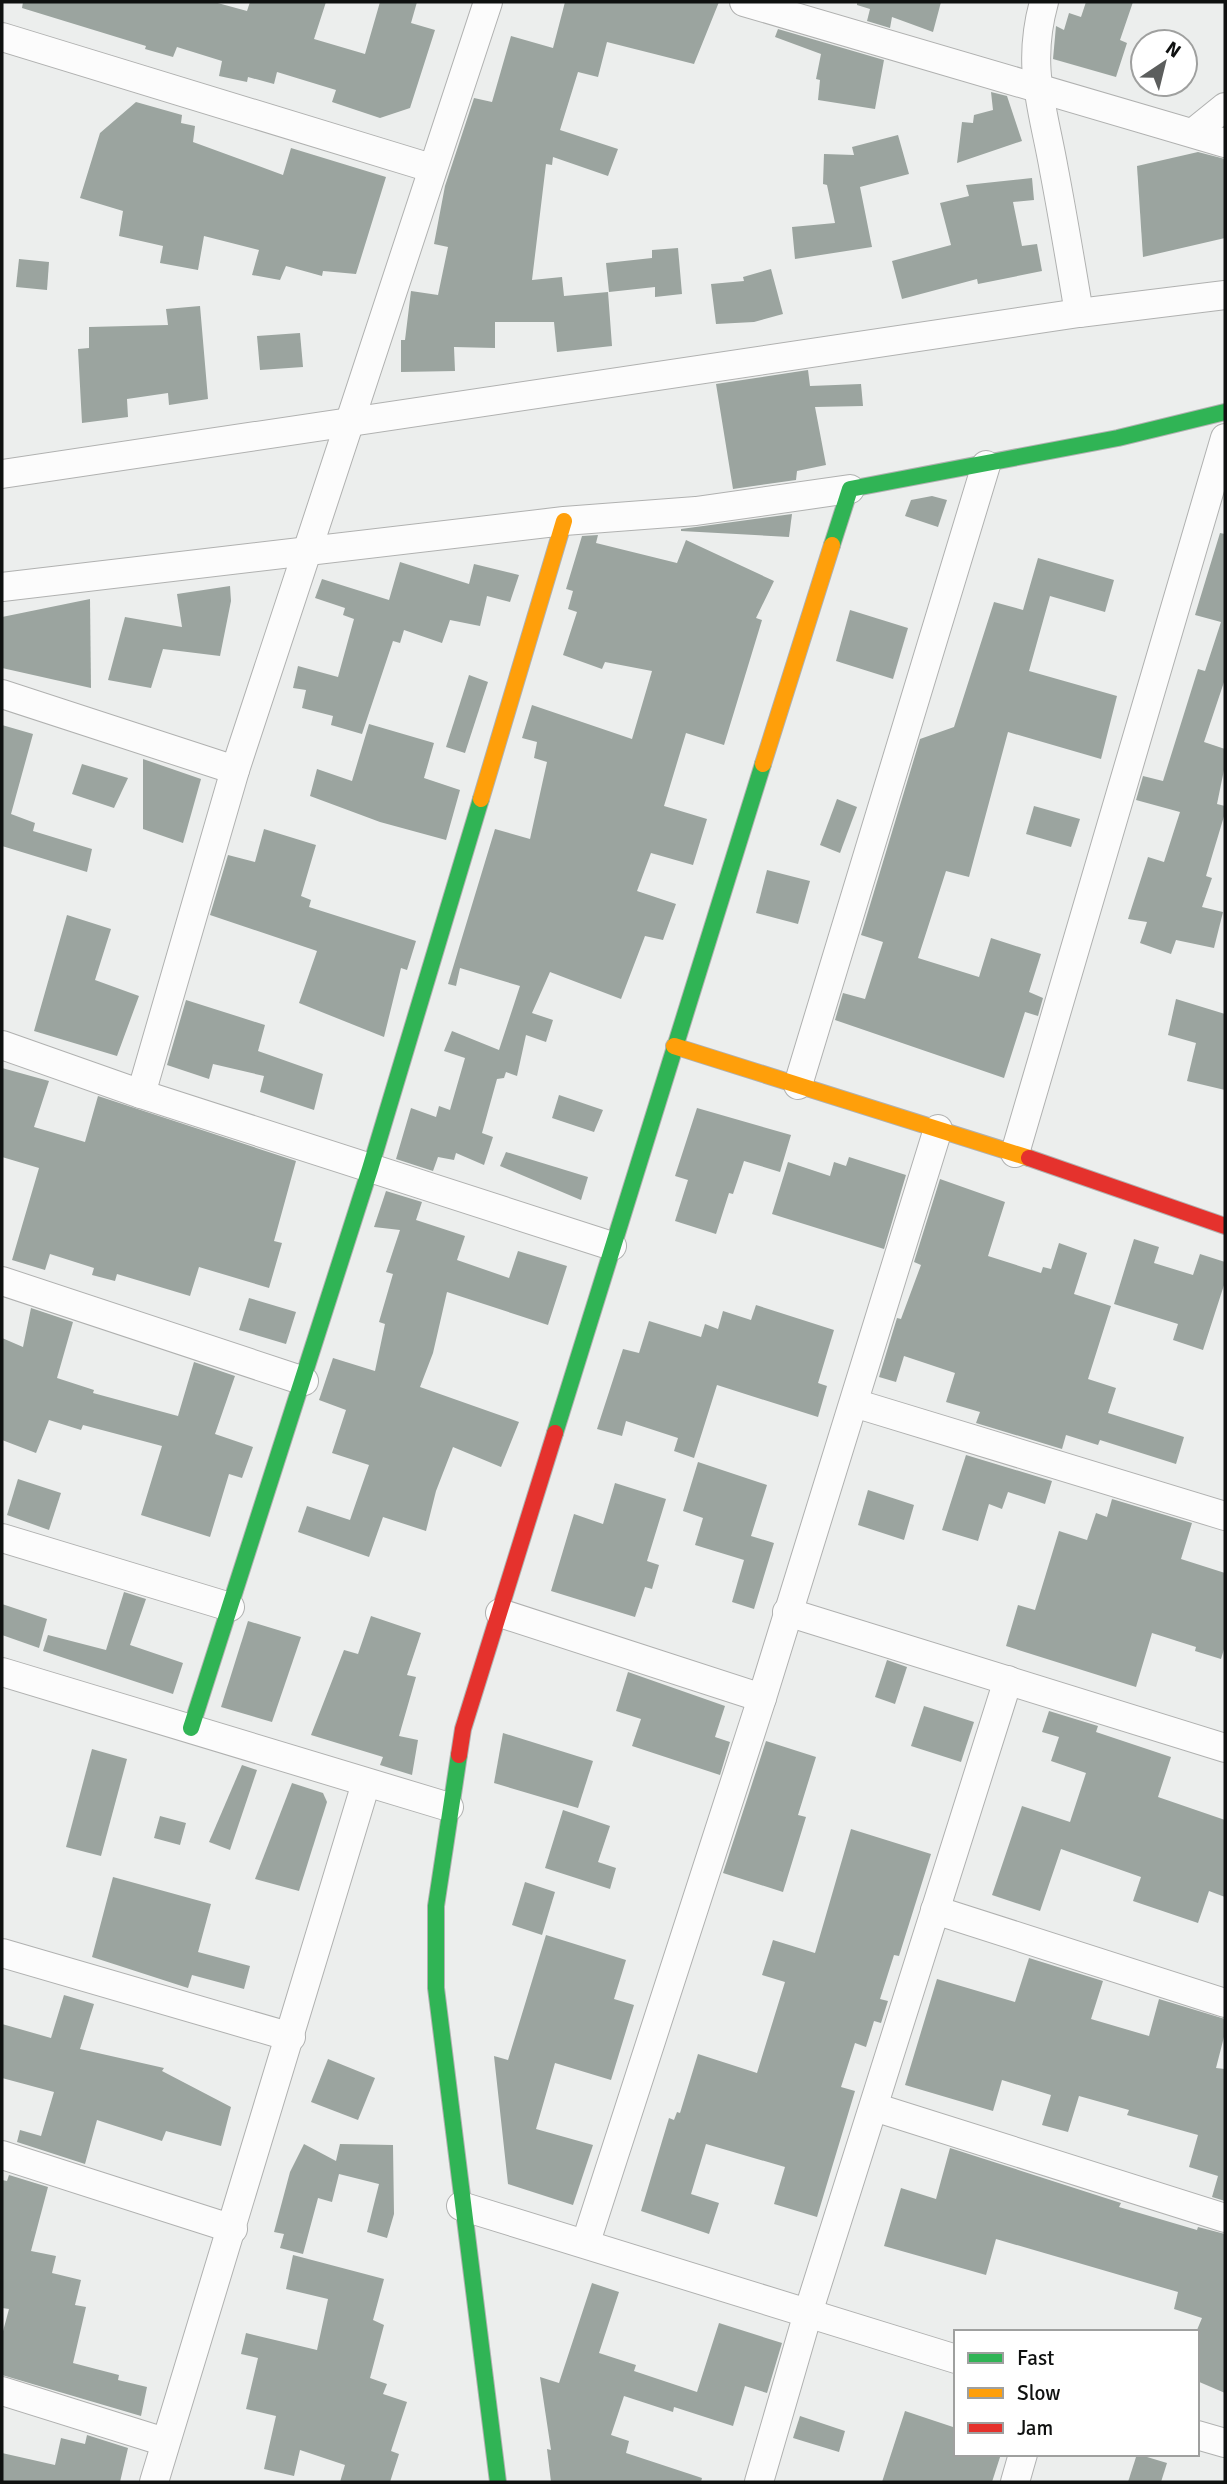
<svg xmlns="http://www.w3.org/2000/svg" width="1227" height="2484" font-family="Signika,sans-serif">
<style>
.building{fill:#9ba49f}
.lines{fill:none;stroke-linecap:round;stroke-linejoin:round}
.street-casing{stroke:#b0b1b0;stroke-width:30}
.fast-casing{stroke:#b0b1b0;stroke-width:18}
.slow-casing{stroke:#b0b1b0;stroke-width:18}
.jam-casing{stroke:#b0b1b0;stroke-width:18}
.street{stroke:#fcfcfc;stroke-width:28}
.fast{stroke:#30b455;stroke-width:16}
.slow{stroke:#ff9f0a;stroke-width:16}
.jam{stroke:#e5322d;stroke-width:16}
</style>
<rect width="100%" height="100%" fill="#eceeed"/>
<g class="building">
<polygon points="23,2 214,2 247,11 250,2 326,2 314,39 365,54 380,2 417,2 411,23 435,30 410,108 380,118 332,102 336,90 277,72 274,84 248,77 247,82 219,76 222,61 177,47 173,57 145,49 146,46 22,8"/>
<polygon points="565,2 719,2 694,64 607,42 598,77 578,72 560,130 618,149 608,176 553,157 552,165 546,164 532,280 562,277 564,296 608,292 612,346 557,352 554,322 495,322 495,348 454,347 455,371 401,372 401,340 405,340 411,291 438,295 448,247 434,244 445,186 474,98 492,102 511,36 553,48"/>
<polygon points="857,2 941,2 933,32 892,17 890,28 867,21 870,9 857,5"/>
<polygon points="1086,2 1133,2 1120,40 1127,43 1116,77 1053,59 1056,26 1064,30 1069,13 1081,17"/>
<polygon points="778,29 884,60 875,109 818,100 820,80 816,79 821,54 775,37"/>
<polygon points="991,92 1007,96 1022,141 957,163 962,122 973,123 974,115 993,110"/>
<polygon points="136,102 182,115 181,123 195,126 193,142 283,175 291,148 386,177 356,274 323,271 322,276 286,266 280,280 252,275 259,250 204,236 198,270 160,263 163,246 119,236 123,211 80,198 100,133"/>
<polygon points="898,135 909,174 860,187 872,247 795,259 792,227 835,223 827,185 823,184 824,154 854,155 852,147"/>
<polygon points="1198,152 1225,159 1225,238 1143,257 1137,166"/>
<polygon points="1032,178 1034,200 1013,202 1022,246 1037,244 1042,271 978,284 977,279 902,299 892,261 951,245 940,203 969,196 966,185"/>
<polygon points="678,248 682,294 655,297 655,287 609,292 606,263 652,258 652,250"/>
<polygon points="19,259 49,262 47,290 16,287"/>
<polygon points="771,269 783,314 754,322 716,324 711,284 744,281 743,277"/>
<polygon points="200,306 208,399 169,405 168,393 127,399 128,417 82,423 78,349 89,348 89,327 168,325 166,309"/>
<polygon points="300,333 303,367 260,370 257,336"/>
<polygon points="808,370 810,386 861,384 863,406 815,407 826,465 797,471 796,480 733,489 716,384"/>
<polygon points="932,496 947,500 938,527 905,516 911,500"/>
<polygon points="792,514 789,537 681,531 681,529"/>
<polygon points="1220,533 1225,534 1225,679 1204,742 1225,749 1225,765 1217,804 1225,806 1225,813 1206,876 1212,878 1202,907 1223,912 1214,948 1176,940 1171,954 1140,943 1147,922 1128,919 1148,857 1164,862 1180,812 1136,800 1143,776 1163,781 1198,669 1205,671 1221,622 1195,615"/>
<polygon points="598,535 596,543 677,563 686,540 774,581 756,618 762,620 724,745 686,733 664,806 707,819 693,865 651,853 637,891 676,904 663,940 645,936 621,999 550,972 532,1013 553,1020 546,1042 526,1035 517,1076 506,1072 504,1078 497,1079 482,1133 493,1137 484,1165 456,1153 454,1160 438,1157 433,1171 396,1159 411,1108 436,1117 439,1106 450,1110 465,1058 444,1051 452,1031 499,1050 520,986 460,968 456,986 448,984 495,829 530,839 547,762 534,758 537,742 522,738 532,705 632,739 652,671 605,662 602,669 563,655 577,612 568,609 573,591 566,589 582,536"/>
<polygon points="1038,558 1114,580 1105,612 1050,596 1029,671 1117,696 1101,759 1008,732 969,877 946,871 918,958 979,977 991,938 1041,954 1029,992 1043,998 1038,1016 1025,1012 1004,1078 835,1020 843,993 865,999 883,942 861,935 920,739 954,727 994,602 1023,610"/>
<polygon points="400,562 469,584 474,564 519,575 510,602 487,596 480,626 450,620 442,643 404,630 400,643 393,641 362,734 331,725 333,716 302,708 306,690 293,688 298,666 338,677 354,619 343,615 345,608 315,598 322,579 389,600"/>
<polygon points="230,586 231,601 220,656 163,649 151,688 108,680 125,617 182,627 177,594"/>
<polygon points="90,599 91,688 2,668 2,617"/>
<polygon points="850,610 908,628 893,679 836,661"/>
<polygon points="469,675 488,682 465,753 446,747"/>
<polygon points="369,724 434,743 424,778 460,790 446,840 380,822 310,796 317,769 352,781"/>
<polygon points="2,725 33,734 11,814 35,823 33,831 92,849 87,872 2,846"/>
<polygon points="143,759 201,779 183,843 143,829"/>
<polygon points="82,764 128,778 114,808 72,794"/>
<polygon points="837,799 857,807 840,853 820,845"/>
<polygon points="1034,806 1080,819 1071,847 1026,834"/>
<polygon points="264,829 316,845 301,896 311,900 309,907 416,941 407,970 401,968 384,1037 299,1003 317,951 210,915 228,855 255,862"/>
<polygon points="767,870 810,881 798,924 756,913"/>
<polygon points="67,915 111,929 95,980 139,996 117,1056 34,1031"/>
<polygon points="1176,999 1225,1014 1225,1090 1187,1081 1196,1043 1168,1035"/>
<polygon points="186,1000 265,1025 258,1051 323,1074 314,1110 260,1092 264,1076 213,1064 209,1079 167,1065"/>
<polygon points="2,1068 49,1081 34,1127 85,1142 98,1096 296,1161 274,1241 282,1243 269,1288 199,1267 190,1296 117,1274 115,1281 92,1275 94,1268 50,1254 45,1270 12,1260 39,1168 2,1157"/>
<polygon points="559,1095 603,1110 594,1132 552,1118"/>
<polygon points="697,1108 791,1135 780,1172 744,1161 733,1194 729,1193 716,1234 675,1221 688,1180 675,1176"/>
<polygon points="506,1152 588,1177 581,1200 500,1166"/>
<polygon points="849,1157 906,1175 884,1249 772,1214 788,1162 830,1176 834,1162 846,1166"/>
<polygon points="940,1179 1005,1202 988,1256 1041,1273 1043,1267 1051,1269 1059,1243 1087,1253 1074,1294 1111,1306 1088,1379 1116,1388 1108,1413 1184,1437 1176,1464 1100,1440 1098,1445 1066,1435 1062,1449 976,1423 980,1412 946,1402 955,1373 904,1356 896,1382 879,1377 897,1318 901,1319 921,1265 914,1262"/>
<polygon points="386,1191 422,1202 416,1220 465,1236 457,1260 509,1278 518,1251 567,1266 548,1325 447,1292 433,1353 420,1387 519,1422 501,1467 453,1447 436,1491 426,1531 383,1517 369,1557 298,1532 307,1506 350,1520 369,1465 332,1453 346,1410 319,1400 333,1358 375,1371 385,1324 379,1322 393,1274 386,1272 400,1230 374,1227"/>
<polygon points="1134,1239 1159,1247 1154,1263 1193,1275 1200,1254 1225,1262 1225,1282 1203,1350 1173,1340 1178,1324 1114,1304"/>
<polygon points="249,1298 296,1312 286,1344 239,1330"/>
<polygon points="756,1305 834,1330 818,1383 827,1386 818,1417 717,1385 694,1458 674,1451 678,1438 626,1421 622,1436 597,1429 623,1349 639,1353 649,1321 701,1337 705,1324 718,1329 723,1311 751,1320"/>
<polygon points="31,1308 73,1322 57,1378 94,1390 93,1393 178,1416 194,1362 235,1376 215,1434 253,1447 242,1478 229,1474 210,1537 141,1515 162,1446 83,1425 81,1430 49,1420 36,1453 2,1440 2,1338 23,1347"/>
<polygon points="966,1455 1052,1481 1045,1504 1008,1492 1002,1509 989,1504 978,1541 942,1530"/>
<polygon points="698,1462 767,1485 751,1536 774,1543 754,1609 732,1602 744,1560 695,1545 703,1518 683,1511"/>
<polygon points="18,1479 61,1493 49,1530 7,1515"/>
<polygon points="615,1483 666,1499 647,1561 659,1565 652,1589 645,1587 635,1617 551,1591 574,1514 603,1524"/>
<polygon points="868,1490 914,1505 904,1540 858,1525"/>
<polygon points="1112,1499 1192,1523 1181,1559 1225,1573 1225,1646 1221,1659 1195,1651 1196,1647 1152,1633 1136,1687 1006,1646 1018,1605 1035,1610 1059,1531 1087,1540 1096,1513 1107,1517"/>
<polygon points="124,1592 146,1599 130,1645 183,1663 173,1694 43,1651 48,1635 106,1650"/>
<polygon points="2,1604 47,1619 39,1648 2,1635"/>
<polygon points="371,1616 421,1633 407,1675 416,1677 399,1736 418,1740 412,1775 380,1765 383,1757 311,1735 344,1650 358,1654"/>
<polygon points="248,1621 301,1637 272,1722 221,1707"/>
<polygon points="887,1660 907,1667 895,1704 875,1697"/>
<polygon points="628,1672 725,1706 715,1737 730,1742 720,1775 632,1746 641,1719 616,1711"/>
<polygon points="924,1706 974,1722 961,1762 911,1746"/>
<polygon points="1049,1711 1098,1726 1096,1732 1171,1757 1158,1797 1225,1820 1225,1897 1209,1891 1198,1923 1133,1901 1141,1877 1061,1849 1040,1911 992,1895 1022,1806 1070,1822 1086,1773 1051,1761 1059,1737 1042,1732"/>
<polygon points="503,1733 593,1761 578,1808 494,1783"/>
<polygon points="766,1741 816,1757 798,1815 806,1817 783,1892 723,1873"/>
<polygon points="92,1749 127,1759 101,1856 66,1847"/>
<polygon points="242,1765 257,1770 230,1850 209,1842"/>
<polygon points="292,1783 323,1793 327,1802 299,1891 255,1879"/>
<polygon points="563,1810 610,1826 598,1862 616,1868 610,1889 545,1868"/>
<polygon points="160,1816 186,1823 180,1845 154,1838"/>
<polygon points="851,1829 931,1854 899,1956 894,1955 880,1999 888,2001 881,2023 874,2021 866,2047 855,2043 841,2087 855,2091 817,2217 774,2204 785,2167 706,2144 691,2194 719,2203 709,2234 641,2211 669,2118 674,2120 677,2112 680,2113 698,2054 757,2073 785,1982 762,1975 773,1940 815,1953"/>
<polygon points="113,1877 211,1904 198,1952 250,1966 244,1989 192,1975 188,1988 92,1957"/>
<polygon points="525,1882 555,1892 542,1935 512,1925"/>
<polygon points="546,1935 626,1960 614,1999 634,2005 611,2080 555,2063 536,2129 593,2145 573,2205 508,2184 494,2056 508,2060"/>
<polygon points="1029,1958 1103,1981 1091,2019 1149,2036 1159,1999 1225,2019 1225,2033 1216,2068 1225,2069 1225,2201 1212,2197 1218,2176 1189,2167 1198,2135 1127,2115 1129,2110 1079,2096 1068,2132 1042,2125 1051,2095 1002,2080 993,2111 905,2085 937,1979 1015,2002"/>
<polygon points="64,1995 94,2004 80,2049 164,2068 162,2071 231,2107 221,2146 166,2131 162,2141 97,2120 85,2164 17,2142 20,2130 41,2136 54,2092 2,2078 2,2024 51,2038"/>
<polygon points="328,2059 375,2078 358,2120 311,2102"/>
<polygon points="304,2144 336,2161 340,2144 393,2145 394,2214 387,2238 367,2232 379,2184 339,2174 332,2202 318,2198 303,2254 280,2248 284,2234 274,2232 290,2172"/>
<polygon points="950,2148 1121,2203 1119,2207 1197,2230 1198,2227 1225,2234 1225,2393 1197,2381 1197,2330 1202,2318 1174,2309 1178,2292 996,2239 986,2275 884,2246 901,2188 936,2199"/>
<polygon points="9,2175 48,2187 31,2251 56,2256 52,2273 81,2280 75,2305 86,2307 73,2363 119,2375 118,2380 147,2387 141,2416 2,2375 2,2335 9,2309 2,2308 2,2180 7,2181"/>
<polygon points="293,2255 384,2279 373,2320 384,2325 370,2378 387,2384 383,2394 407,2402 391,2451 399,2454 390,2482 340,2482 345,2465 300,2450 294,2476 264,2469 276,2416 246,2409 258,2358 241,2354 246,2333 317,2350 328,2299 286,2289"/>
<polygon points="592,2283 619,2292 599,2353 636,2365 634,2371 697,2392 719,2323 782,2343 767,2393 745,2386 733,2426 674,2407 673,2412 624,2396 611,2435 629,2441 626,2453 702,2478 701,2482 551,2482 547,2449 551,2450 540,2377 559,2383"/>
<polygon points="905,2411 956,2428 956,2454 1001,2454 992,2482 882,2482"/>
<polygon points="800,2416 845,2431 839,2452 793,2438"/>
<polygon points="87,2435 128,2448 120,2482 2,2482 2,2453 55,2465 61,2438 85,2444"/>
<polygon points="1137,2454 1167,2463 1161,2482 1128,2482"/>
</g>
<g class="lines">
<g class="street-casing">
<g id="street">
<polyline points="744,2 1225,143"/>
<path d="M1044 2C1026 67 1043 107 1054 170 1063 217 1071 265 1079 313"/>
<polyline points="2,37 431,168"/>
<polyline points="1194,132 1225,107"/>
<polyline points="2,474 1079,313 1225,295"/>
<polyline points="2,587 564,521 696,511 850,489"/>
<polyline points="2,694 235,770"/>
<polyline points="2,1045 141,1094 612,1246"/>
<polyline points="798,1085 986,465"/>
<polyline points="141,1094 235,770 488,2"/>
<polyline points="1015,1153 1225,438"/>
<polyline points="2,1281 304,1381"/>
<polyline points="854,1403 1225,1516"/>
<polyline points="2,1538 230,1607"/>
<polyline points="787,1612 1225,1748"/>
<polyline points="500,1613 762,1698"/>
<polyline points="2,1672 449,1807"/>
<polyline points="935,1910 1225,2003"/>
<polyline points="2,1953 291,2037"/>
<polyline points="874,2107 1225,2218"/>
<polyline points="2,2155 233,2229"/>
<polyline points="461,2206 956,2359"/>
<polyline points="586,2242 762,1698 938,1129"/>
<polyline points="2,2391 165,2442"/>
<polyline points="1197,2435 1225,2443"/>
<polyline points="154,2482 366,1783"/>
<polyline points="759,2482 808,2313 1008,1680"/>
<polyline points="1015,2482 1023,2454"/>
</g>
</g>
<g class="fast-casing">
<g id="fast">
<polyline points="832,545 850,489 1118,438 1225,412"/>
<polyline points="555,1433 763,764"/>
<polyline points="191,1728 370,1169 481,799"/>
<polyline points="459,1755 436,1906 436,1988 498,2482"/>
</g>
</g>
<g class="slow-casing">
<g id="slow">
<polyline points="763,764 832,545"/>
<polyline points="481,799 564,521"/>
<polyline points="674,1046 1029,1158"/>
</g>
</g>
<g class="jam-casing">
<g id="jam">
<polyline points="1029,1158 1225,1226"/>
<polyline points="459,1755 463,1729 555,1433"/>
</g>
</g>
<use href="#street" class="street"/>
<use href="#fast" class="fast"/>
<use href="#slow" class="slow"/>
<use href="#jam" class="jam"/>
</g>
<rect width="1227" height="2484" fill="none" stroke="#0f1110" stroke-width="7"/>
<rect x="954" y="2330" width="245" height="126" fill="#ffffff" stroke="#9fa09f" stroke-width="2"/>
<rect x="968" y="2353" width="35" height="10" fill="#30b455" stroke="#9fa09f" stroke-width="2"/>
<text x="1017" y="2365" font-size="21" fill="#0f1110">Fast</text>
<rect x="968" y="2388" width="35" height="10" fill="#ff9f0a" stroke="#9fa09f" stroke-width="2"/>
<text x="1017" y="2400" font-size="21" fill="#0f1110">Slow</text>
<rect x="968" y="2423" width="35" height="10" fill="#e5322d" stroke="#9fa09f" stroke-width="2"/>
<text x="1017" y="2435" font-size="21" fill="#0f1110">Jam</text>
<g transform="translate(1164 63) rotate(35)"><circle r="33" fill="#ffffff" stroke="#9fa09f" stroke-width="2"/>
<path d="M0-5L12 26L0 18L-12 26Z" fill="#5c5e5d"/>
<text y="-10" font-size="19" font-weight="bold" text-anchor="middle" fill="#0f1110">N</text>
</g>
</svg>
